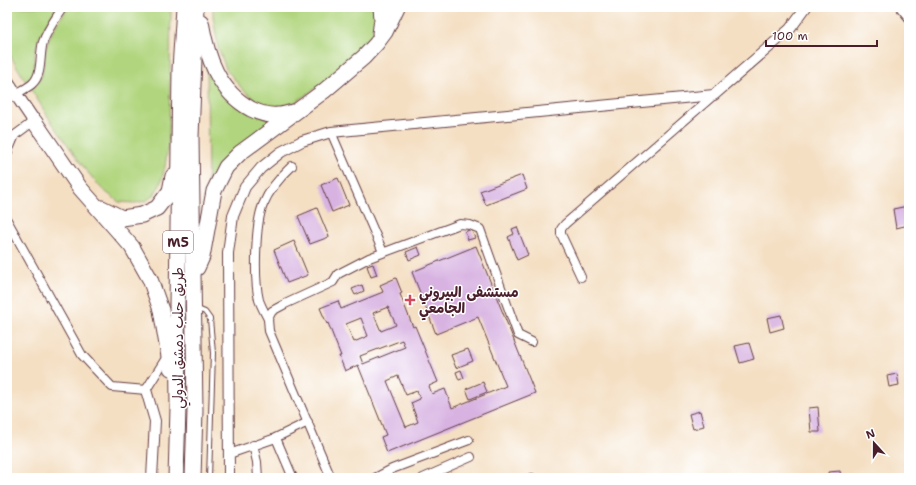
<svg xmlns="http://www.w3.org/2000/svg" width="916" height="485" font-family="'Shantell Sans','Playpen Sans Arabic',sans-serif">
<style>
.green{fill:#b1d57e;stroke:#7e7a54}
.building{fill:#d8b3e2;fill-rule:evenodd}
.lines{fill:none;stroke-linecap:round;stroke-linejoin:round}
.service-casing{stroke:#643c42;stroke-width:6}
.minor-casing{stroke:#643c42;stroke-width:10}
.tertiary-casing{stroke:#643c42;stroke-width:12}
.secondary-casing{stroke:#643c42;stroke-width:14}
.motorway-casing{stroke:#643c42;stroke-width:17}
.service{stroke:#fff;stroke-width:4}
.minor{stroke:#fff;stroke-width:8}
.tertiary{stroke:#fff;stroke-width:10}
.secondary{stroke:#fff;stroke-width:12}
.motorway{stroke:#fff;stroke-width:15}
.poi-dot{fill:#d1495b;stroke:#fff;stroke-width:1.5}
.labels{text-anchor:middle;stroke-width:3;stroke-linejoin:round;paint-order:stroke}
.shield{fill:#fff;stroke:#80626b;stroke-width:1}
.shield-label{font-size:13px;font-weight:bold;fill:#4a1f2b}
.poi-label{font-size:14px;font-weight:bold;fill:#4a1f2b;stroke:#fff;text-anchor:start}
.street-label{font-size:14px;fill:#4a1f2b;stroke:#fff}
</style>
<rect width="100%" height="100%" fill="#fff"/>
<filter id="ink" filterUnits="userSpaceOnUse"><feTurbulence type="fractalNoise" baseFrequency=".025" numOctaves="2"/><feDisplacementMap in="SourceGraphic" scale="8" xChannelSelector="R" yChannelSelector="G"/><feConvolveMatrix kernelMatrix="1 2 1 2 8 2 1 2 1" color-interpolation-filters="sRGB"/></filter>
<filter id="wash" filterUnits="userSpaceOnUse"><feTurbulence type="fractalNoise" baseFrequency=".012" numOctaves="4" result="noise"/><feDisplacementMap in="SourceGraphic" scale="16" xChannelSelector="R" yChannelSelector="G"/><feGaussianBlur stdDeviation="0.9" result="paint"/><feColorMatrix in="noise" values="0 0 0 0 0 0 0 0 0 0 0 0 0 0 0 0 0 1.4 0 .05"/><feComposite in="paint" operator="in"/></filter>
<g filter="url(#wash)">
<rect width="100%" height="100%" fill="#f4dfc3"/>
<g class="green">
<path d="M7 7H57C48 21 38 36 35 53 34 63 36 75 26 82L7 50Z"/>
<path d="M68 7H171L169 138 165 167 160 185 154 195 146 201 135 203 119 202 102 189 85 169 50 120 31 89C48 79 41 58 48 42 52 29 61 18 68 7Z"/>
<polygon points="213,7 384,7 374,43 327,81 291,105 278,108 267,107 258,102 243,90 226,69 218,48 213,16"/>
<polygon points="207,52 216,75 273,123 239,148 208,214"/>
</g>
<g id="blocks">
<g class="building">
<polygon points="522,175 527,189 486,205 480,191"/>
<polygon points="338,178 349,205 332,212 321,185"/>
<polygon points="908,206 909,225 896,228 893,209"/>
<polygon points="317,208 329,237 310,244 298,216"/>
<polygon points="517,227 528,255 517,260 508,237 514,234 512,229"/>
<polygon points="471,229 475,238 468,240 465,232"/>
<polygon points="294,241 308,275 287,283 274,250"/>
<path d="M476 246 535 393 387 453 381 437 386 435 358 365 345 371 339 356H341L328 323 327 324 320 308 338 301 341 309 383 292 380 285 396 278 402 293 400 294 413 327 415 326 438 382 429 386 432 394 445 389 452 408 506 386 478 317 436 334 412 272ZM388 307 396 325 381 331 373 313ZM361 318 368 336 354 342 346 324ZM402 340 405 347 363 364 360 356ZM398 376 406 395 417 391 420 399 411 403 418 422 406 427 387 381Z"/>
<polygon points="418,247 421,255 409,260 406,252"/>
<polygon points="373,264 377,275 371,277 367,266"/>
<polygon points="362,285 364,291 355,295 352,289"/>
<polygon points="781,315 784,328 770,332 767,318"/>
<polygon points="749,343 754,359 740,363 735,346"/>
<polygon points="468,349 473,361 456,368 451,355"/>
<polygon points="461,370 464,378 459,380 456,372"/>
<polygon points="897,374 899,385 889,387 887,376"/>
<polygon points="483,382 487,392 470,399 466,389"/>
<polygon points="818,407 820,432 811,432 809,408"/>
<polygon points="700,411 704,426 693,429 689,414"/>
<polygon points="840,471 841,478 829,478 828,472"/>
</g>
</g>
</g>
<g filter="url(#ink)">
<use href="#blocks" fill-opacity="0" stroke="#643c42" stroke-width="1"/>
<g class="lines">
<g class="service-casing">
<polyline id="service" points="198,309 205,312 210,319 213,353 209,478"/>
</g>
<g class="minor-casing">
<g id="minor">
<polyline points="900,7 909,18"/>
<path d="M16 94C21 91 27 88 32 84 43 75 39 55 43 42 47 30 56 18 63 7"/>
<polyline points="331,132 383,252"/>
<polyline points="7,154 15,135 34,121"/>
<polyline points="7,220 82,355 112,387 146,390 168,355"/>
<polyline points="581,277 561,234 561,229 565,224 714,95"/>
<path d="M268 319C265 313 261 306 259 300 254 280 255 224 263 205 269 190 280 177 292 166"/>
<polyline points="276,438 293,478"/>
<polyline points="253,445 257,462 258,478"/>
<polyline points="229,454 273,439 308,422"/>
<polyline points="331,478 269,331 268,319 272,311 285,304 333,282 338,274 369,258 460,224 470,225 480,229 518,335 532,342"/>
<polyline points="375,478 392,469 469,440"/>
<polyline points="423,478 471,457"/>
<polyline points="531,478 532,478"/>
</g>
</g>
<g class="tertiary-casing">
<g id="tertiary">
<polyline points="146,390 155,421 152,478"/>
<polyline points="229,478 228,253 233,216 245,187 261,168 281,152 302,141 331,132 714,95 790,29 806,7"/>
</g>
</g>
<g class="secondary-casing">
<polyline id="secondary" points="7,81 34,121"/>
</g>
<g class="motorway-casing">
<g id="motorway">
<path d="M201 22C207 57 218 91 251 109 259 113 269 116 278 115 283 115 288 113 293 112"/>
<polyline points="380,34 382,19 381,7"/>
<polyline points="34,121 80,188 132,247 150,279 161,310 171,368"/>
<polyline points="102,208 122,218 142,215 157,208 170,191 173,176"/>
<polyline points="197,268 202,257 214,191 226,167 240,153 324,91 364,57 376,44 385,32 397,7"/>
<polyline points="176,478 178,408 177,306 180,69 184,7"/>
<polyline points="193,478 195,410 191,137 196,7"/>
</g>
</g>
<use href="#service" class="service"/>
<use href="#minor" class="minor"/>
<use href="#tertiary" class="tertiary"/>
<use href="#secondary" class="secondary"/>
<use href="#motorway" class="motorway"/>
</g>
</g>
<path class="poi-dot" d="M408 294h4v4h4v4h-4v4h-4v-4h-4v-4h4z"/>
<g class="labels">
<rect class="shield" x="163" y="231" width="30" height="22" rx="3"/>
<g class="shield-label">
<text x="178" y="247">M5</text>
</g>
<g class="poi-label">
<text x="419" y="297">مستشفى البيروني<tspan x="419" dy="16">الجامعي</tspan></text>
</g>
<g class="street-label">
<text transform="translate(178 338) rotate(-90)" y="5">طريق حلب دمشق الدولي</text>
</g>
</g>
<rect width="916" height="485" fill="none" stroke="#fff" stroke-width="24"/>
<g transform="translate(874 443) rotate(339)" stroke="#ffffff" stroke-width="3" paint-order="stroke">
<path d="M0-3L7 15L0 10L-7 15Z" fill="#4a1f2b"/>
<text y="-6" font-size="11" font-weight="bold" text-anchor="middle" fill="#4a1f2b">N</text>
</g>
<path d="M766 40v6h111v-6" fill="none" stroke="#4a1f2b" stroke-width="2"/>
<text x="772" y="40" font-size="12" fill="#4a1f2b" stroke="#ffffff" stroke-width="3" paint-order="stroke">100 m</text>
</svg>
